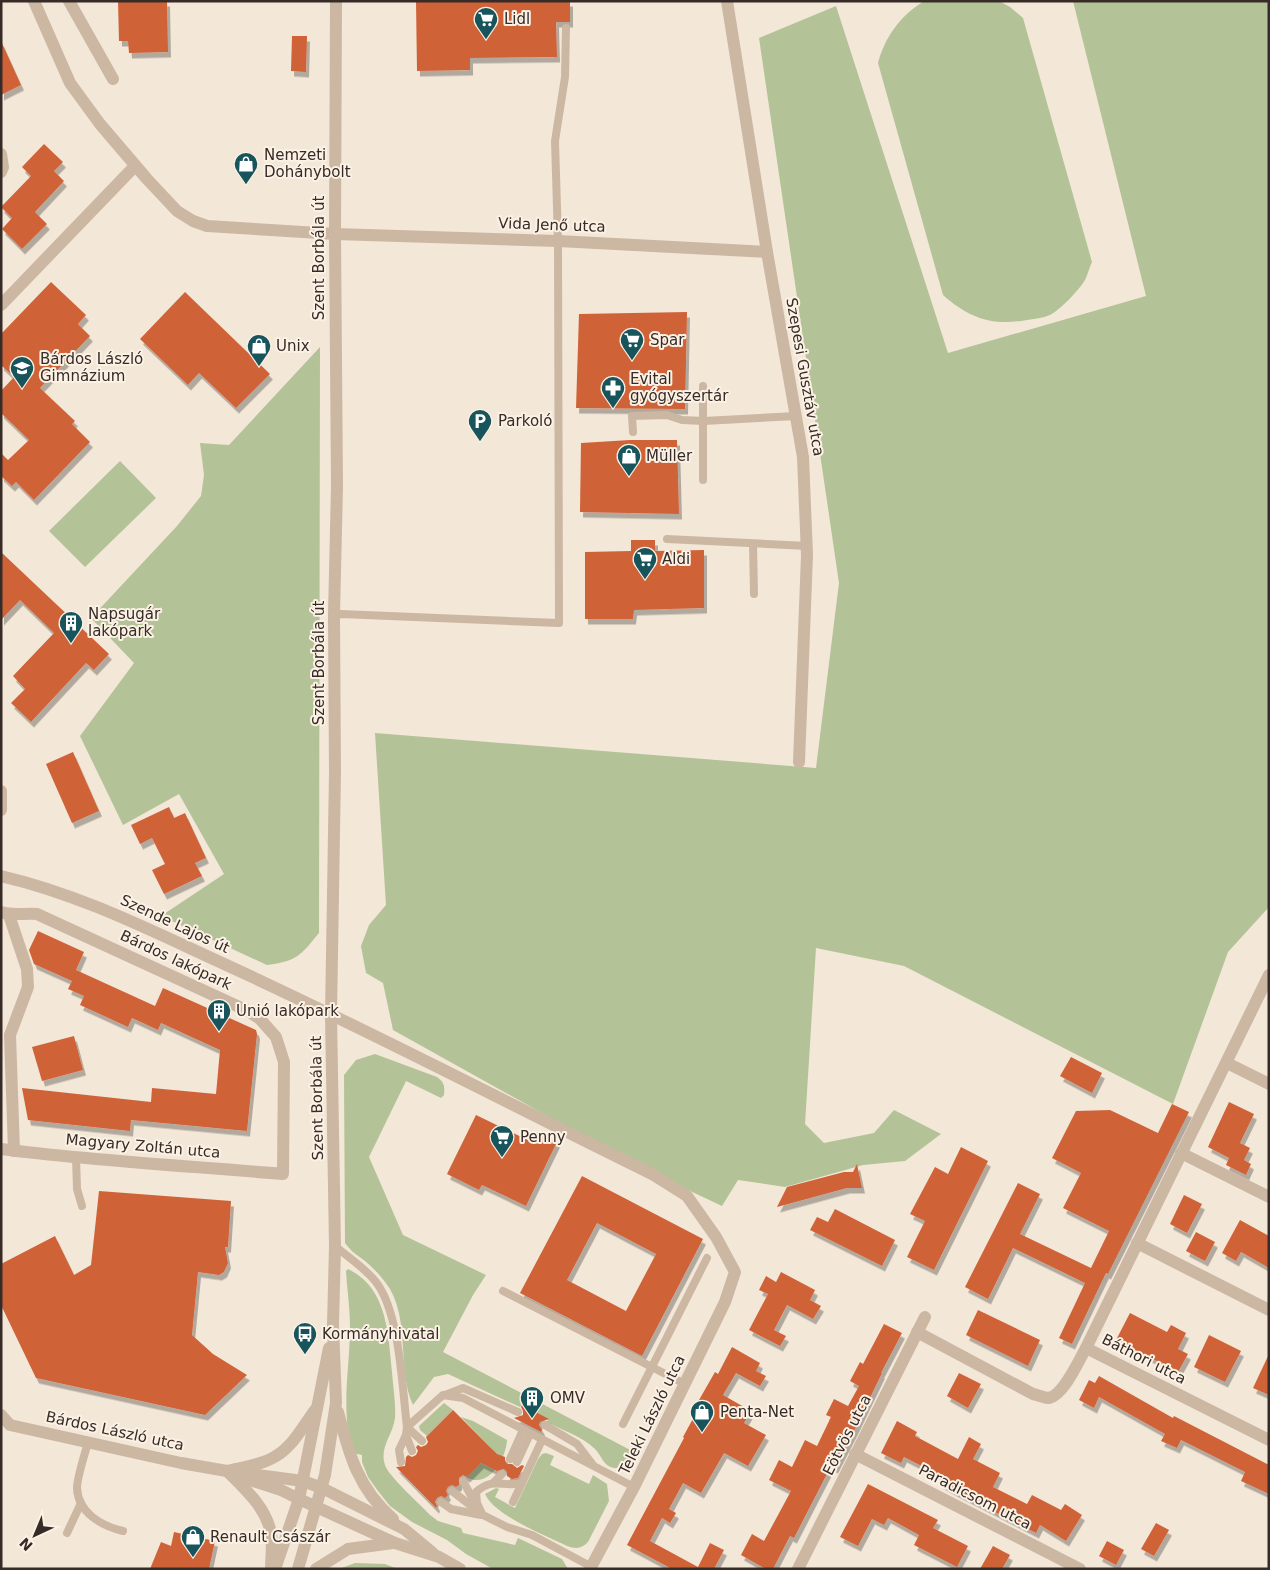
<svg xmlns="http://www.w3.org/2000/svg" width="1270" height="1570" font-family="'DejaVu Sans',sans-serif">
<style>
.green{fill:#b3c397}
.building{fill:#d06239;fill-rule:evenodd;filter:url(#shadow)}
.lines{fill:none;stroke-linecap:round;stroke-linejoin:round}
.service{stroke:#ccb7a3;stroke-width:8}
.minor{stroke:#ccb7a3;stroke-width:12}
.tertiary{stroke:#ccb7a3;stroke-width:12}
.labels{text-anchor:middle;stroke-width:4;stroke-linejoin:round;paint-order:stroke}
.poi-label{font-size:15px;fill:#362b26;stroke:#fbf1e4;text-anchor:start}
.street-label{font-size:15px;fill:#362b26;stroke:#fbf1e4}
</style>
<defs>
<filter id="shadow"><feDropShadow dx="3" dy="5.5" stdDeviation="0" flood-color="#0004"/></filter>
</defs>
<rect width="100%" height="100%" fill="#f3e7d8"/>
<g class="green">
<path d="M924 1H999L1010 7 1023 18 1092 262C1089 268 1088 274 1085 280 1080 289 1059 311 1050 315 1043 318 1034 319 1027 320 993 326 970 319 943 295L878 63C885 37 900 16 924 1Z"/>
<polygon points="1073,1 1269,1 1269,907 1228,952 1173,1104 904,966 816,948 805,1124 824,1143 874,1133 894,1110 941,1134 905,1161 863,1165 785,1187 738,1180 722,1206 637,1166 393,1030 383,983 366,973 361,946 369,925 386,905 375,733 816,768 839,583 759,38 836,6 948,353 1146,296"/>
<path d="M320 347 319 933C300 956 297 961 267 965L161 916 224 874 179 794 123 825 80 736 134 663 91 618 177 526 201 496 204 475 200 443 229 445Z"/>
<polygon points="120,461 156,498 85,567 49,531"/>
<path d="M375 1054 437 1077C444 1082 445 1086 444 1095L441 1098 406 1081 369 1157 403 1235 486 1275 473 1295 443 1352 636 1453C630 1461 624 1469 614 1468 603 1466 602 1456 595 1449 583 1437 562 1430 547 1422L548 1419 522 1405 520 1407 448 1374 434 1377 413 1405C397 1369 410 1325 390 1289 383 1278 372 1266 361 1258 353 1252 352 1252 345 1243L344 1075 356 1060Z"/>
<path d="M348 1269C388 1288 388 1335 392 1372 393 1387 396 1403 395 1418 393 1435 379 1447 385 1465 389 1477 420 1504 430 1515L438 1521 461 1528 463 1533 515 1545 518 1538 562 1559 568 1569H493L466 1554 447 1540 412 1522 390 1506 378 1491 368 1477 362 1462V1455L353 1453C340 1409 350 1370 350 1326 350 1308 347 1289 346 1271Z"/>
<polygon points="444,1403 453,1410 427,1436 420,1430 419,1426"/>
<path d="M461 1417 473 1421 507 1440C506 1459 488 1490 466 1477L493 1450Z"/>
<path d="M546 1453 554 1456 550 1465 589 1484 593 1475 607 1484 609 1501 588 1542C581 1549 576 1549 567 1546 545 1535 495 1516 485 1494L496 1488 499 1489 495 1497 515 1508 538 1459 542 1454Z"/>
<polygon points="355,1563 385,1564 398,1569 339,1569"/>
</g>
<g class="building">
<polygon points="118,1 167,1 168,52 129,53 128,41 119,41"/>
<polygon points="416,1 570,1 570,22 556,22 557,57 470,58 470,70 417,71"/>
<polygon points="292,36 307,36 306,72 291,71"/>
<polygon points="1,41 21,85 1,95"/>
<polygon points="44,144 63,162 54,171 64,181 35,212 47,224 22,249 2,229 12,218 1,207 31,176 22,167"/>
<polygon points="51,282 86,315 78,324 90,336 40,388 75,421 72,424 90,442 34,500 16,482 12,486 1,476 1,453 8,460 29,440 1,413 1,391 14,377 1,365 1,334"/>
<polygon points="185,292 270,374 236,408 199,373 188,385 140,339"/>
<polygon points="687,312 685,409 576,408 579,314"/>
<polygon points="630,440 677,440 679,514 580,512 581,443"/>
<polygon points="631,540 655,540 655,551 704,550 704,608 634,610 633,619 585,619 585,552 631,551"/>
<polygon points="1,552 109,654 94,670 86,663 31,722 11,703 25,689 13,676 54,633 20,600 1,620"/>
<polygon points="73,752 99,811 72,823 46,764"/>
<polygon points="169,807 174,818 185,813 206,858 195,863 202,876 164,894 152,870 165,864 152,838 140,844 131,825"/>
<polygon points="38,931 84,952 76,970 155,1006 163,988 256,1030 257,1034 247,1131 131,1120 130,1131 28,1120 22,1088 151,1102 152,1088 216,1094 220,1050 161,1023 158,1030 132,1018 128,1027 80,1005 84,996 68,989 72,981 34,964 29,950"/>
<polygon points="74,1036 83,1070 42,1081 32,1047"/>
<polygon points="1071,1057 1102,1073 1092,1093 1060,1076"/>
<polygon points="1229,1102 1254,1114 1240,1143 1250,1148 1244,1160 1251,1164 1246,1175 1226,1165 1229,1158 1208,1147"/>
<polygon points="1172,1104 1189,1112 1108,1274 1106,1273 1072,1344 1059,1338 1085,1283 1013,1248 988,1299 965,1287 1018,1183 1040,1194 1020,1234 1091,1268 1109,1231 1063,1208 1081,1173 1052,1158 1076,1111 1110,1110 1158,1133"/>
<polygon points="476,1115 532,1142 537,1132 557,1142 526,1206 482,1185 479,1190 447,1174"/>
<polygon points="961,1147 988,1161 934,1270 907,1257 925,1221 910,1214 935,1167 948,1174"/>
<polygon points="857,1164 862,1188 847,1188 777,1207 787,1187 844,1172 853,1172"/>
<path d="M582 1176 703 1239 642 1356 520 1293ZM597 1223 656 1254 626 1311 567 1280Z"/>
<polygon points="99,1191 231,1201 228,1247 225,1247 228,1263 224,1272 219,1275 198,1272 192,1335 213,1354 247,1375 205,1415 36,1378 1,1305 1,1264 55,1236 74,1275 91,1265"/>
<polygon points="1184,1195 1202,1204 1187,1233 1170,1224"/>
<polygon points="835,1209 895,1240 882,1266 810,1230 817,1217 828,1222"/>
<polygon points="1240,1220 1269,1236 1269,1268 1241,1252 1236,1261 1222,1253"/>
<polygon points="1196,1232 1215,1242 1205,1261 1186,1251"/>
<polygon points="781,1272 815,1290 810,1300 821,1306 813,1319 787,1305 774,1330 786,1336 780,1346 749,1330 768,1294 759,1290 766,1276 776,1282"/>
<polygon points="978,1310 1040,1340 1028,1366 966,1335"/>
<polygon points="1130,1313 1167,1332 1171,1325 1186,1333 1178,1349 1188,1354 1178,1372 1116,1340"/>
<polygon points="884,1324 902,1333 881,1373 882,1373 855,1429 835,1468 831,1466 794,1538 790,1536 773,1569 766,1569 741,1555 752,1534 764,1541 791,1491 769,1480 779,1460 792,1467 805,1440 817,1446 831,1417 826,1415 834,1399 848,1406 859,1386 850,1381 860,1362 863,1364"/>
<polygon points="1209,1335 1241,1351 1225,1382 1194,1367"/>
<polygon points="732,1347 760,1363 756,1371 766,1376 760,1386 736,1373 723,1395 751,1411 744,1423 766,1435 748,1466 724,1453 701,1493 683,1483 669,1509 676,1513 670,1523 662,1518 650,1541 698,1567 710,1543 724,1550 714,1569 672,1569 627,1545 684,1438 683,1437 702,1402 699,1400 715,1372 718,1374"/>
<polygon points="1269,1354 1269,1395 1253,1388"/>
<polygon points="959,1373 981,1384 968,1408 947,1396"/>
<polygon points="1099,1376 1173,1418 1174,1416 1269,1465 1269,1494 1241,1481 1245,1472 1181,1440 1177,1448 1161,1441 1165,1434 1099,1397 1094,1408 1079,1400 1089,1380 1095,1383"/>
<polygon points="522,1405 549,1419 540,1422 539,1425 542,1430 541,1432 514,1418 523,1415 523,1411 521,1407"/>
<polygon points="453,1410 497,1454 505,1457 505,1460 507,1464 512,1464 517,1468 522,1465 524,1466 518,1478 512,1479 507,1476 507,1472 504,1469 497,1471 481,1463 467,1477 463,1475 459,1478 459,1485 456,1487 452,1485 448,1487 446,1491 448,1495 445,1498 441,1496 437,1498 435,1502 437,1506 436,1508 396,1467 405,1466 406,1457 408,1455 412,1457 416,1455 418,1451 416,1447 418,1445 421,1447 426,1445 428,1442 426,1437"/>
<polygon points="897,1421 917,1432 915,1436 958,1459 969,1437 981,1444 973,1459 1000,1473 993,1487 1027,1504 1032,1495 1061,1510 1065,1504 1082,1515 1066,1541 1040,1525 1036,1533 956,1492 940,1483 943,1477 904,1457 901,1463 881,1453"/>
<polygon points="868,1484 938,1520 933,1528 968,1546 957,1567 914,1545 919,1535 888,1518 884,1525 872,1519 858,1546 840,1537"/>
<polygon points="1156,1523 1169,1530 1154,1556 1141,1549"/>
<polygon points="174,1532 215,1541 209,1569 150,1569 161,1542 171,1546"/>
<polygon points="1107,1541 1124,1550 1116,1565 1099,1556"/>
<polygon points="993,1546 1010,1555 1002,1569 980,1569"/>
</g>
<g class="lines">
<g class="service">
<polyline points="703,386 703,480"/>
<polyline points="633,432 632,416 667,415 682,420 704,421 796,416"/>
<polyline points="667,539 807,546"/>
<polyline points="753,544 754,594"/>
<polyline points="334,615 341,614 559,623 558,241 555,141 565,77 566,28"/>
<polyline points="76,1157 77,1189 82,1206"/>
<path d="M335 1246C348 1257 365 1268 376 1282 400 1313 402 1387 407 1427L406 1435 412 1451"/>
<polyline points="503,1291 685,1384"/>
<polyline points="445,1395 463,1388 518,1412"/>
<polyline points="623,1424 707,1258"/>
<polyline points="545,1425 577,1444 593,1465"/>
<polyline points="422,1441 407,1427 443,1395 463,1398 634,1487"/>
<path d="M88 1442C85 1454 77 1477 77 1488 78 1513 102 1526 123 1531"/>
<polyline points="510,1459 523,1430"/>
<polyline points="401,1462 399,1450 406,1435"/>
<polyline points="517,1462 530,1434"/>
<polyline points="463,1481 476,1505"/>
<polyline points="494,1482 502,1474"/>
<polyline points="452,1491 483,1515 507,1527 532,1535 592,1567"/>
<polyline points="441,1502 451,1509 481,1515"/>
<polyline points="513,1502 542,1440"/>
<path d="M482 1514 477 1503 476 1492C494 1476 503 1488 522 1483"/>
<polyline points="67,1533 81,1503"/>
</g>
<g class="minor">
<polyline points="34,1 70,83 100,124 147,179 177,211 193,221 207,226 335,234 558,241 767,252"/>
<polyline points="69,1 113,79"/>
<polyline points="727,1 767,252 803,457 807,555 799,762"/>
<polyline points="1,154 3,167 1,172"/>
<polyline points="1,305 135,166"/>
<polyline points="1,791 1,810"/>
<path d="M1 876C79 894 150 930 222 963 367 1029 509 1104 652 1174L687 1196 716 1237 735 1272 725 1302 634 1487 590 1569"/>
<path d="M1 912C12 916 25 913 37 914L248 1011 260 1019 276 1037 284 1062 283 1174C189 1166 95 1161 1 1149"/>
<polyline points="9,915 27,969 28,987 10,1035 14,1151"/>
<polyline points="1227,1063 1269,1084"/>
<polyline points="1181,1153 1269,1197"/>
<polyline points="1137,1243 1269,1310"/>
<path d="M917 1332 1033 1394C1038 1395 1044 1398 1049 1398 1064 1395 1079 1360 1086 1348L1269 975"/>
<polyline points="1086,1348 1269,1440"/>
<polyline points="1,1415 10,1425 181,1463 227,1471 303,1481"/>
<polyline points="855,1454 1080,1569"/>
<polyline points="250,1480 281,1490 299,1499"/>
<polyline points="798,1569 925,1317"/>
</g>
<g class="tertiary">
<path d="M338 1412C349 1454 358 1489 393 1519"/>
<path d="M227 1471C243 1467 262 1465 276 1456 293 1446 304 1425 315 1410"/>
<path d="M227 1471C244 1488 267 1508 271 1534 273 1545 271 1558 271 1569"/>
<polyline points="303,1481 322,1488 404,1529 433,1553"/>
<polyline points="299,1499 395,1543 439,1557 460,1569"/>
<polyline points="275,1569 299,1499 329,1348"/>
<polyline points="298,1569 325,1475 336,1403 333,1325 335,1246 331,1015 335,772 334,615 337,486 335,234 336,1"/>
<polyline points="316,1569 348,1549 393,1543"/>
</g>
</g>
<defs>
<g id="supermarket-pin" transform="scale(1.25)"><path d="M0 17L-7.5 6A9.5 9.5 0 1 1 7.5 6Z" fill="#18545b" stroke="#fbf1e4"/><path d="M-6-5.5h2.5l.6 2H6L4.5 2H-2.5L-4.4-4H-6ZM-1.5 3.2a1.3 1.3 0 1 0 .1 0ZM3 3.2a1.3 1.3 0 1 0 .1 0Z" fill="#fff"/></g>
<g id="shop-pin" transform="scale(1.25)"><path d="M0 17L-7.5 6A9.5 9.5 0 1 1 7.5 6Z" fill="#18545b" stroke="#fbf1e4"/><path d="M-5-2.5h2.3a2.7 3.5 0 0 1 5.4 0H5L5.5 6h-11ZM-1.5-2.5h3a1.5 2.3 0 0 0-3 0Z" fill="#fff"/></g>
<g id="school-pin" transform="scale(1.25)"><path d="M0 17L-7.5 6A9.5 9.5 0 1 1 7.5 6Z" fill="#18545b" stroke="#fbf1e4"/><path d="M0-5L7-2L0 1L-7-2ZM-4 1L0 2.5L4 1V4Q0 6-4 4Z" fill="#fff"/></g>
<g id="pharmacy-pin" transform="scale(1.25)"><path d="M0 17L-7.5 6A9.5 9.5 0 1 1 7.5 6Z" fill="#18545b" stroke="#fbf1e4"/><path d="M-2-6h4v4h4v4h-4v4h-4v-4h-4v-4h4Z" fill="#fff"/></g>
<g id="parking-pin" transform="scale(1.25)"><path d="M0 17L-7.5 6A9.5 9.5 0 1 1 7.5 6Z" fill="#18545b" stroke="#fbf1e4"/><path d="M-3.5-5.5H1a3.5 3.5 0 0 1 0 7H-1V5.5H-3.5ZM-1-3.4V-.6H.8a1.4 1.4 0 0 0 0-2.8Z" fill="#fff"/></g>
<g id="building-pin" transform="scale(1.25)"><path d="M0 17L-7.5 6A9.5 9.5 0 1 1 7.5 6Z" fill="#18545b" stroke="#fbf1e4"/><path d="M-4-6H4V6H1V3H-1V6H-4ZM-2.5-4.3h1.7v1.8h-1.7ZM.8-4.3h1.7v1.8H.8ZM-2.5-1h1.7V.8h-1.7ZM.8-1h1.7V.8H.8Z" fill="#fff"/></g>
<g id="bus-pin" transform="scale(1.25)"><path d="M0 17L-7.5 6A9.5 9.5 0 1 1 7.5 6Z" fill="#18545b" stroke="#fbf1e4"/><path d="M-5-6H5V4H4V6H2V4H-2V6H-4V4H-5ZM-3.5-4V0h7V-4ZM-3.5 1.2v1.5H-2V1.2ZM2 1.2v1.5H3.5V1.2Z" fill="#fff"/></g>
</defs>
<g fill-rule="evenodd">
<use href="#supermarket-pin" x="486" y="19"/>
<use href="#shop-pin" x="246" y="164"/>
<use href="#supermarket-pin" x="632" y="340"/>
<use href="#shop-pin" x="259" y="346"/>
<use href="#school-pin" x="22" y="368"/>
<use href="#pharmacy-pin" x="613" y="388"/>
<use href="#parking-pin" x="480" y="421"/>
<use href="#shop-pin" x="629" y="456"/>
<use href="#supermarket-pin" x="645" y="559"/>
<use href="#building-pin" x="71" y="623"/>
<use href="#building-pin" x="219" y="1011"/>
<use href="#supermarket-pin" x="502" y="1137"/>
<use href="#bus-pin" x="305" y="1334"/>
<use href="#building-pin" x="532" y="1398"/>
<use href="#shop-pin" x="702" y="1412"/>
<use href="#shop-pin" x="193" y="1537"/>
</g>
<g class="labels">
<g class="poi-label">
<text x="504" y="24">Lidl</text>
<text x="264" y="160">Nemzeti<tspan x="264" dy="17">Dohánybolt</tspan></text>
<text x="650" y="345">Spar</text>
<text x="276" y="351">Unix</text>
<text x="40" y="364">Bárdos László<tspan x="40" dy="17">Gimnázium</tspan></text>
<text x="630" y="384">Evital<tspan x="630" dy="17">gyógyszertár</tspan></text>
<text x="498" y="426">Parkoló</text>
<text x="646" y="461">Müller</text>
<text x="662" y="564">Aldi</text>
<text x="88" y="619">Napsugár<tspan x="88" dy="17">lakópark</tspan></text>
<text x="236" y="1016">Unió lakópark</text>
<text x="520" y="1142">Penny</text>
<text x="322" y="1339">Kormányhivatal</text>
<text x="550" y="1403">OMV</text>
<text x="720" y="1417">Penta-Net</text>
<text x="210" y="1542">Renault Császár</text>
</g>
<g class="street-label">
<text transform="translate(552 225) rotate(2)" y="5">Vida Jenő utca</text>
<text transform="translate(319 258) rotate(-90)" y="5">Szent Borbála út</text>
<text transform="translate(805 377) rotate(80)" y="5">Szepesi Gusztáv utca</text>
<text transform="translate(319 663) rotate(-90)" y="5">Szent Borbála út</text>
<text transform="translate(175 924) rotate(25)" y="5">Szende Lajos út</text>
<text transform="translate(176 960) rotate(25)" y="5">Bárdos lakópark</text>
<text transform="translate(317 1098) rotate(-91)" y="5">Szent Borbála út</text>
<text transform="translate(143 1146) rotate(5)" y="5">Magyary Zoltán utca</text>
<text transform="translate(1144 1359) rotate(27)" y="5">Báthori utca</text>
<text transform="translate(652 1415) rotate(-64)" y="5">Teleki László utca</text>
<text transform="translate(115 1431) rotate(12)" y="5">Bárdos László utca</text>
<text transform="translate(847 1435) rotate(-63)" y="5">Eötvös utca</text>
<text transform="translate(975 1497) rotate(27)" y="5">Paradicsom utca</text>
</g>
</g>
<rect width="1270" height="1570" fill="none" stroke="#362b26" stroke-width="5"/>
<g transform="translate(35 1535) rotate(224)" stroke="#fbf1e4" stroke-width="4" paint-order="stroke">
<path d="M0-4L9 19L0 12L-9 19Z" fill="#362b26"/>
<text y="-8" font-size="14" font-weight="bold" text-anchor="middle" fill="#362b26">N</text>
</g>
</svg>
